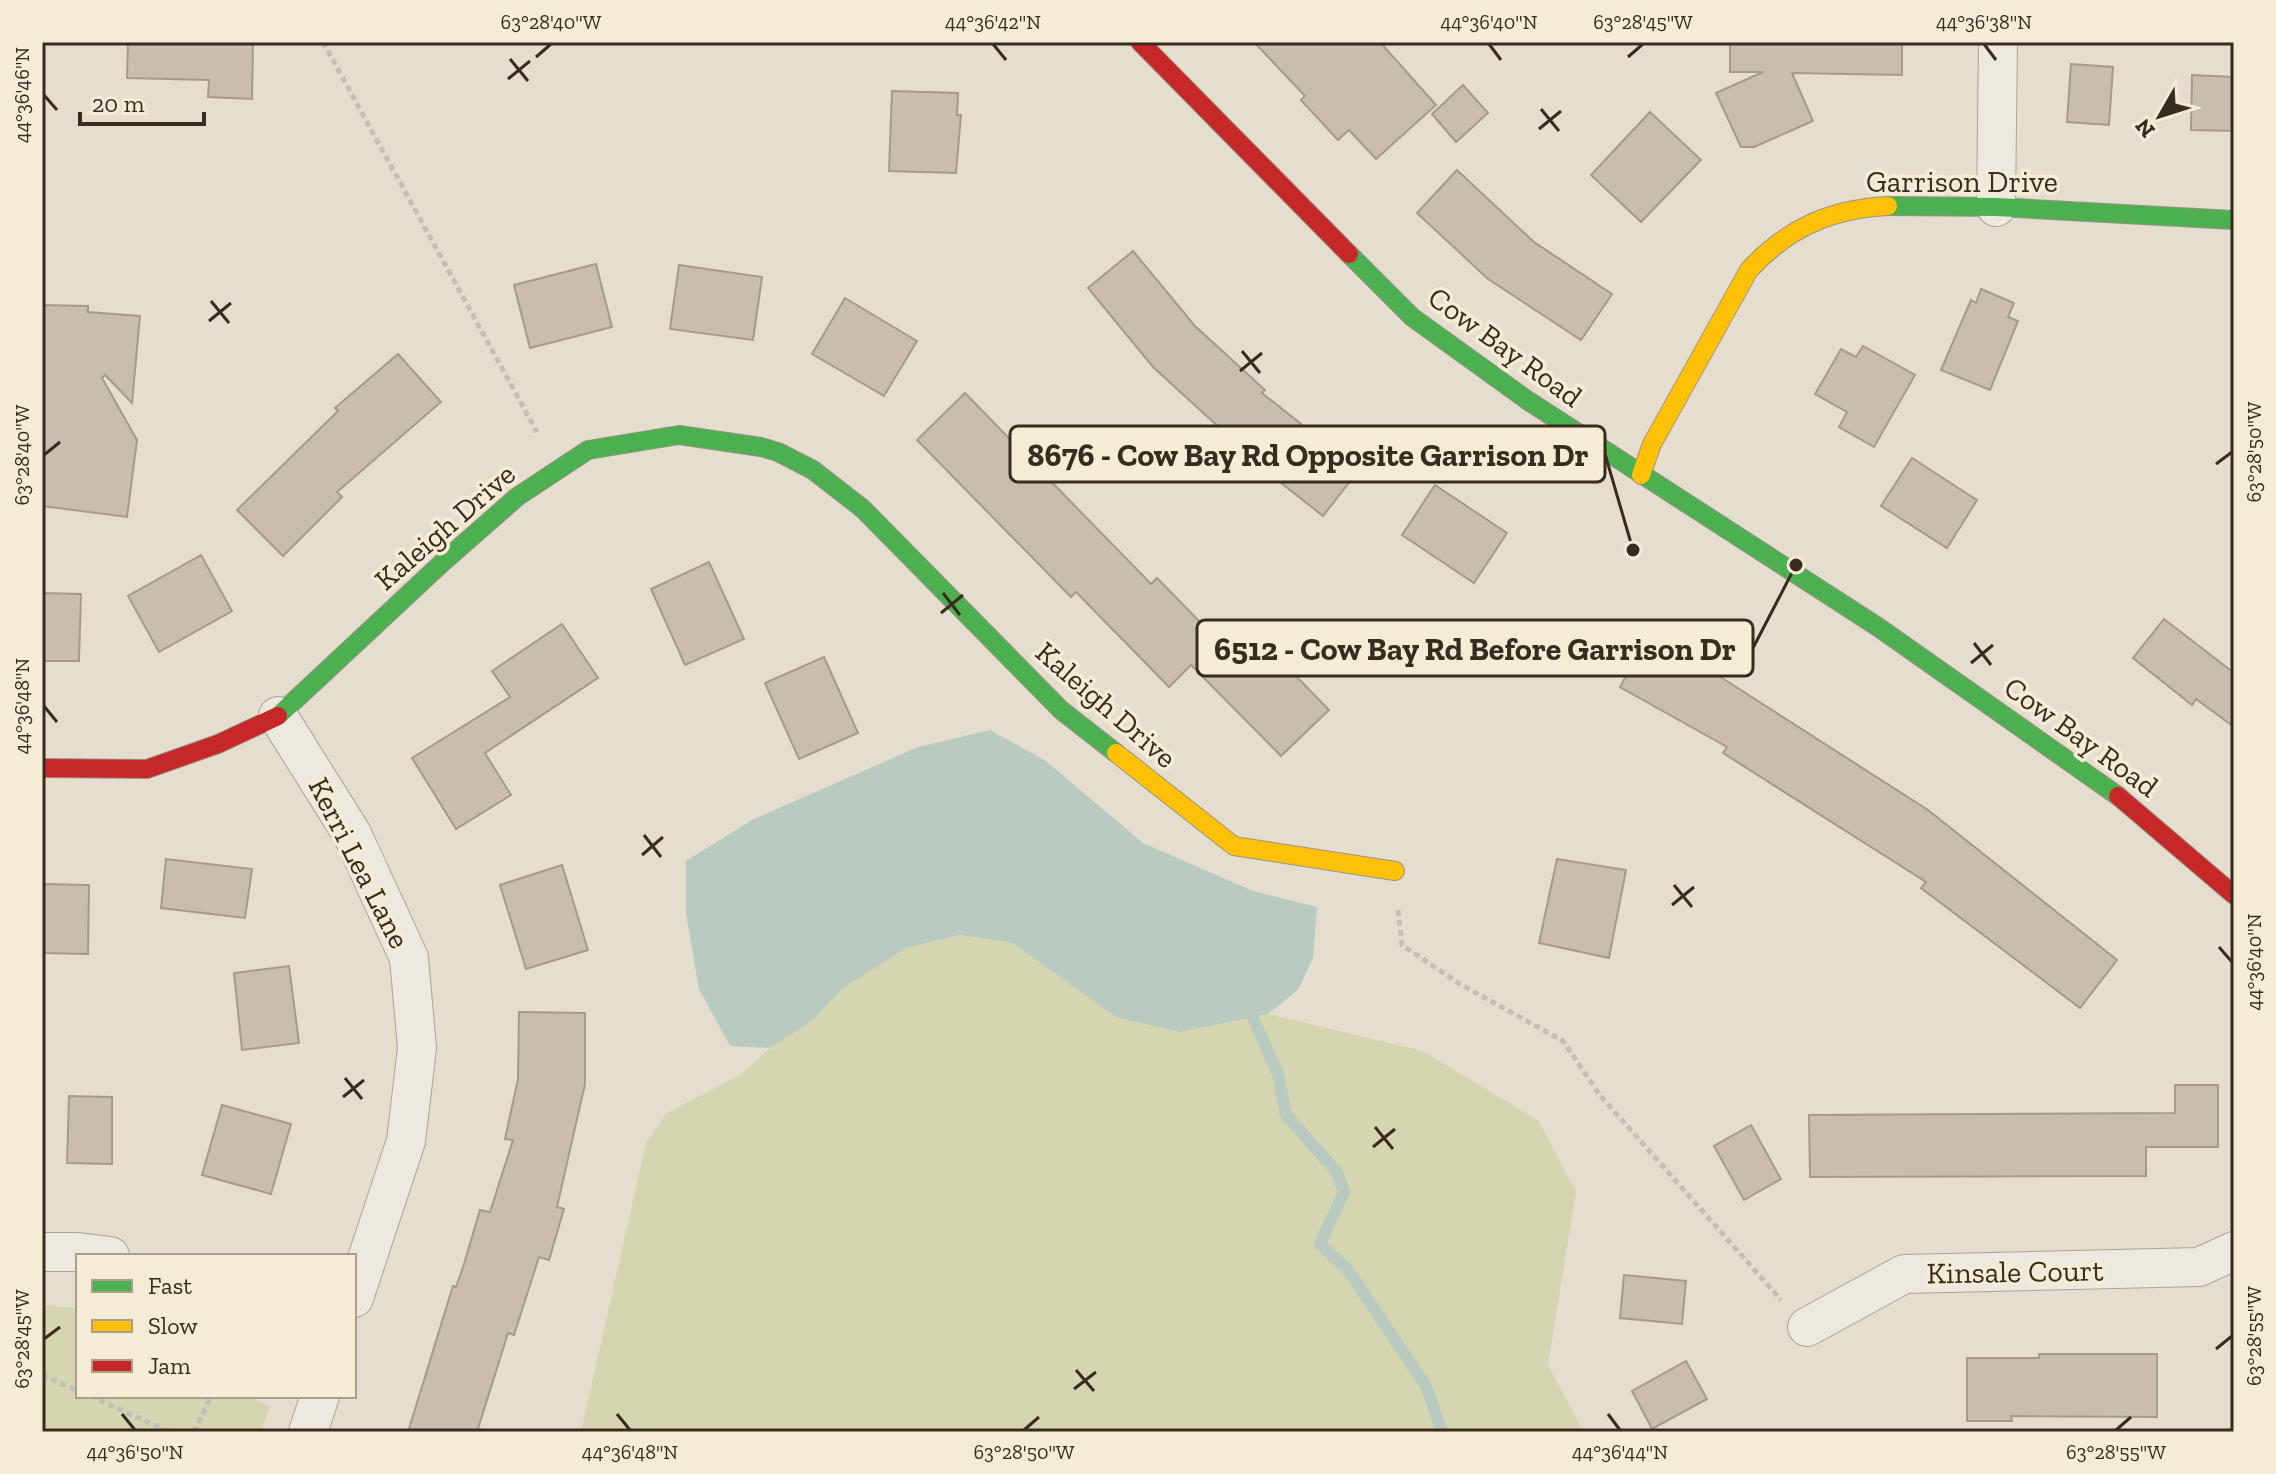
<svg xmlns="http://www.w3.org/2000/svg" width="2276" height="1474" font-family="'Zilla Slab',serif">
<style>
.green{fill:#d6d5b1}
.water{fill:#b9cac0}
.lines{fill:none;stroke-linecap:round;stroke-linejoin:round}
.stream{stroke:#b9cac0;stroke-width:12}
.building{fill:#cabcaf;stroke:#a69a8e;stroke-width:2}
.street-casing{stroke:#aaa397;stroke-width:40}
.fast-casing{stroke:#9a9288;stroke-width:20}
.slow-casing{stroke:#9a9288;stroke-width:20}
.jam-casing{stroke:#9a9288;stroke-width:20}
.path{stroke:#c6bfb7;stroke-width:5;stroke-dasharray:6 4;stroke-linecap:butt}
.street{stroke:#ede8e0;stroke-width:38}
.fast{stroke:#4caf50;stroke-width:18}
.slow{stroke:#ffc107;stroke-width:18}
.jam{stroke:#c62828;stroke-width:18}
.ticks{fill:none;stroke:#3a2b1f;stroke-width:3}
.labels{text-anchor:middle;stroke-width:7;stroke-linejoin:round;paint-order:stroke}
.street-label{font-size:30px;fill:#3a2b1f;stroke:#f6ebd4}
.leader{fill:none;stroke:#3a2b1f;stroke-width:3}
.callout-dot{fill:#3a2b1f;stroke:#f6ebd4;stroke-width:3}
.callout{fill:#f6ebd4;stroke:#3a2b1f;stroke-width:3}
.callout-label{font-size:32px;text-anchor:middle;font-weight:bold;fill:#3a2b1f}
.neatline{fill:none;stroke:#3a2b1f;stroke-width:3}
.ticks-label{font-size:20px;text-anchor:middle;fill:#3a2b1f}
</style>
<rect width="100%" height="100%" fill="#e5decf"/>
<g class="green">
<polygon points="960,935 1013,943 1116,1016 1180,1032 1268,1014 1423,1051 1539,1121 1576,1192 1548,1365 1584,1432 581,1432 646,1143 666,1114 741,1074 770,1048 813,1020 842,989 906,948"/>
<polygon points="42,1305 78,1308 78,1396 249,1396 270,1407 261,1432 42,1432"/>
</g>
<polygon class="water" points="990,730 1046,761 1143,843 1253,891 1317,907 1313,958 1298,990 1268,1014 1180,1032 1116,1017 1013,943 960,935 906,948 842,989 813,1020 770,1048 730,1046 699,989 686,914 686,861 752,820 918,747"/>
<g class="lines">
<polyline class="stream" points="1246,1002 1278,1074 1286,1115 1336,1171 1344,1192 1320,1244 1348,1270 1426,1386 1442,1432"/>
</g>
<g class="building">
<polygon points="128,42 253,42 252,99 208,97 209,80 127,78"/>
<polygon points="1254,42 1380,42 1436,105 1376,159 1349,130 1338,140 1301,100 1305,96"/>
<polygon points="1730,42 1902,42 1902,75 1792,73 1813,121 1754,147 1741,147 1716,93 1763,72 1730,72"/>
<polygon points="2071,64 2113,67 2109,125 2067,122"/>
<polygon points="2192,75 2234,77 2234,131 2191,130"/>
<polygon points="1463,85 1488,113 1456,142 1432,114"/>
<polygon points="892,91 958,93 957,115 961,115 956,173 889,171"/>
<polygon points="1650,112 1701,160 1641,222 1591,175"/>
<polygon points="1457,170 1534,242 1612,294 1581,340 1488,279 1417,213"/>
<polygon points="1133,251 1195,326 1265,390 1262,393 1359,470 1323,516 1271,475 1153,367 1088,288"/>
<polygon points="596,264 612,327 530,348 514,285"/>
<polygon points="679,265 762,277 753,340 670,329"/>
<polygon points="1981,289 2014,303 2008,317 2018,321 1990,390 1941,370 1971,300 1976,303"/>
<polygon points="845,298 917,341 884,396 812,354"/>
<polygon points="42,305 88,306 88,312 140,316 132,403 105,375 102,378 137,440 127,517 42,506"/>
<polygon points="1863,346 1915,375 1874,447 1839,427 1847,412 1815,394 1841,349 1856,357"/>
<polygon points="398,354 441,402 337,492 342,497 283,556 237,510 338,411 335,408"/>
<polygon points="965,393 1151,584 1157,578 1246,669 1268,647 1329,710 1281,756 1191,665 1169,687 1076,592 1071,597 917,440"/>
<polygon points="1912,458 1977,500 1947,548 1881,506"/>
<polygon points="1435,485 1507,533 1474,583 1402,535"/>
<polygon points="201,555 232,611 159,652 128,596"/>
<polygon points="709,562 744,639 685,665 651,589"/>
<polygon points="42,593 81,594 79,661 42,661"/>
<polygon points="2164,619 2234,673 2234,727 2196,699 2192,705 2133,658"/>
<polygon points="562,624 598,678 485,753 511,795 456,829 412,758 510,697 492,671"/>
<polygon points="1648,636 1719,676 1928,810 2117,960 2080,1008 1921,888 1926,882 1723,753 1727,747 1620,687"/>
<polygon points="824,657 858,733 799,759 765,683"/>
<polygon points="166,859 252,869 245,918 161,908"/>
<polygon points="1557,859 1626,870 1609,958 1539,943"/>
<polygon points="562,865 588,950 526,969 500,885"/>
<polygon points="42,884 89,885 88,954 42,953"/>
<polygon points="289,966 299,1043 242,1050 234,973"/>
<polygon points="519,1012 585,1013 585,1084 557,1207 564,1209 549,1260 539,1257 514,1335 508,1333 477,1432 408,1432 453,1286 456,1287 464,1264 480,1210 490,1212 513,1140 505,1139 518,1079"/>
<polygon points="2175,1085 2218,1085 2218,1147 2146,1147 2146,1176 1810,1177 1809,1115 2175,1113"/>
<polygon points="69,1096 112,1097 112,1164 67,1163"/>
<polygon points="222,1105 291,1124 271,1194 202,1175"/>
<polygon points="1751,1125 1781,1179 1744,1200 1714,1146"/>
<polygon points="1624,1275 1686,1281 1682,1324 1620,1318"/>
<polygon points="2039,1354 2157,1354 2157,1417 2011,1416 2012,1421 1967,1421 1967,1358 2039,1358"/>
<polygon points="1686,1361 1707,1399 1652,1429 1632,1391"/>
</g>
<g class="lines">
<g class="street-casing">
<g id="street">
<polyline points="1996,207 1998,42"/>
<polyline points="278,716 352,834 409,958 417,1048 406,1141 354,1298"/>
<polyline points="42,1252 78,1252 110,1256"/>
<polyline points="1807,1327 1904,1274 2199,1267 2234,1251"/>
<polyline points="308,1432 320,1396"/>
</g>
</g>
<g class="fast-casing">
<g id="fast">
<polyline points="1888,206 1996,207 2234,220"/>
<polyline points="1349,254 1412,317 1527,400 1878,627 2118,796"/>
<polyline points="278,716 443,562 517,497 588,450 679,435 761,447 778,452 813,470 863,509 1061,710 1116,753"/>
</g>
</g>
<g class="slow-casing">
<g id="slow">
<path d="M1641 475 1652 444 1749 270C1788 228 1830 209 1888 206"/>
<polyline points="1116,753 1234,846 1395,871"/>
</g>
</g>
<g class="jam-casing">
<g id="jam">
<polyline points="1140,42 1349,254"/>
<polyline points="42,768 147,769 218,744 278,716"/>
<polyline points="2118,796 2234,895"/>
</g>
</g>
<g class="path">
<polyline points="323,42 537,432"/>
<polyline points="1398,910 1402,945 1460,984 1563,1041 1599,1094 1781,1300"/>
<polyline points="42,1375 78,1391"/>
<polyline points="90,1396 170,1432"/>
<polyline points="194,1432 211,1396"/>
</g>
<use href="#street" class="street"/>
<use href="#fast" class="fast"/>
<use href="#slow" class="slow"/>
<use href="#jam" class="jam"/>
</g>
<path class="ticks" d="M993 44 1006 60M1489 44 1501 60M1984 44 1996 60M536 57 551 44M1628 57 1643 44M510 59 528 81M508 79 530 61M44 95 57 110M1541 109 1559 131M1539 129 1561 111M211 301 229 323M209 321 231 303M1242 351 1260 373M1240 371 1262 353M44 455 60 442M2216 464 2232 452M943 593 960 615M941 613 963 595M1974 643 1991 665M1971 663 1993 645M44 706 57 722M644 835 661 857M642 855 663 837M1674 885 1692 907M1672 905 1694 887M2219 947 2232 962M345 1078 362 1099M343 1097 364 1080M1375 1127 1393 1149M1373 1147 1395 1129M44 1339 60 1327M2216 1349 2232 1336M1076 1370 1094 1391M1074 1389 1096 1372M122 1414 135 1430M617 1414 630 1430M1608 1414 1620 1430M1024 1430 1039 1417M2116 1430 2131 1417"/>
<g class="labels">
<g class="street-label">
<text x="1962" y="192">Garrison Drive</text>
<text transform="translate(1505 347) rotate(36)" y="10">Cow Bay Road</text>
<text transform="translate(445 527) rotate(-41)" y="10">Kaleigh Drive</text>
<text transform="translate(1106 705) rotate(41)" y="10">Kaleigh Drive</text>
<text transform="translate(2081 737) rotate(36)" y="10">Cow Bay Road</text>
<text transform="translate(359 863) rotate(63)" y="10">Kerri Lea Lane</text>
<text transform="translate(2015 1272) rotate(-1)" y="10">Kinsale Court</text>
</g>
</g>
<path class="leader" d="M1633 550L1605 454M1796 565L1753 648"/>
<g class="callout-dot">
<circle cx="1633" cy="550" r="8"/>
<circle cx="1796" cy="565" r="8"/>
</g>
<g class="callout">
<rect x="1010" y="426" width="595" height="56" rx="8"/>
<rect x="1197" y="620" width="556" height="56" rx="8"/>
</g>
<g class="callout-label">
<text x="1308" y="466">8676 - Cow Bay Rd Opposite Garrison Dr</text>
<text x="1475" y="660">6512 - Cow Bay Rd Before Garrison Dr</text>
</g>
<rect width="2276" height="1474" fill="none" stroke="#f6ebd4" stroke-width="88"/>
<rect x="76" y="1254" width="280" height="144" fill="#f6ebd4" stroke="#ab9e8c" stroke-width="2"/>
<rect x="92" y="1280" width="40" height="12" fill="#4caf50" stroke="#ab9e8c" stroke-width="2"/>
<text x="148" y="1294" font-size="24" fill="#3a2b1f">Fast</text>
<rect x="92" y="1320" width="40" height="12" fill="#ffc107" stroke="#ab9e8c" stroke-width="2"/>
<text x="148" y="1334" font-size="24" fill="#3a2b1f">Slow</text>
<rect x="92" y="1360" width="40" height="12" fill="#c62828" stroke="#ab9e8c" stroke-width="2"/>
<text x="148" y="1374" font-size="24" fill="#3a2b1f">Jam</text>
<g transform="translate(2160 116) rotate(231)" stroke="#f6ebd4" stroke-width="6" paint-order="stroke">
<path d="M0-6L14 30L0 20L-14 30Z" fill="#3a2b1f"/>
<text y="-12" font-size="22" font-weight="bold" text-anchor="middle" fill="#3a2b1f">N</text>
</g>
<path d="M80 112v12h124v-12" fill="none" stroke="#3a2b1f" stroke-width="4"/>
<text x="92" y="112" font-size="24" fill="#3a2b1f" stroke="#f6ebd4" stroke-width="6" paint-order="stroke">20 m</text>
<rect x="44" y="44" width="2188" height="1386" class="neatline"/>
<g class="ticks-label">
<text x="551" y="29">63°28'40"W</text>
<text x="993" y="29">44°36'42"N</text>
<text x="1489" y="29">44°36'40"N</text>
<text x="1643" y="29">63°28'45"W</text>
<text x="1984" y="29">44°36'38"N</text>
<text transform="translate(22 95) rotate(-90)" y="7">44°36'46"N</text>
<text transform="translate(2254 452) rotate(-90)" y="7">63°28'50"W</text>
<text transform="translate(22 455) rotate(-90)" y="7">63°28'40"W</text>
<text transform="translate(22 706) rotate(-90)" y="7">44°36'48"N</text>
<text transform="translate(2254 962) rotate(-90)" y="7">44°36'40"N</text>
<text transform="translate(2254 1336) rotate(-90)" y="7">63°28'55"W</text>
<text transform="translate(22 1339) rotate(-90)" y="7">63°28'45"W</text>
<text x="135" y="1459">44°36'50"N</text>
<text x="630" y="1459">44°36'48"N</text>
<text x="1024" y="1459">63°28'50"W</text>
<text x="1620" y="1459">44°36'44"N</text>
<text x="2116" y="1459">63°28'55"W</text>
</g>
</svg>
